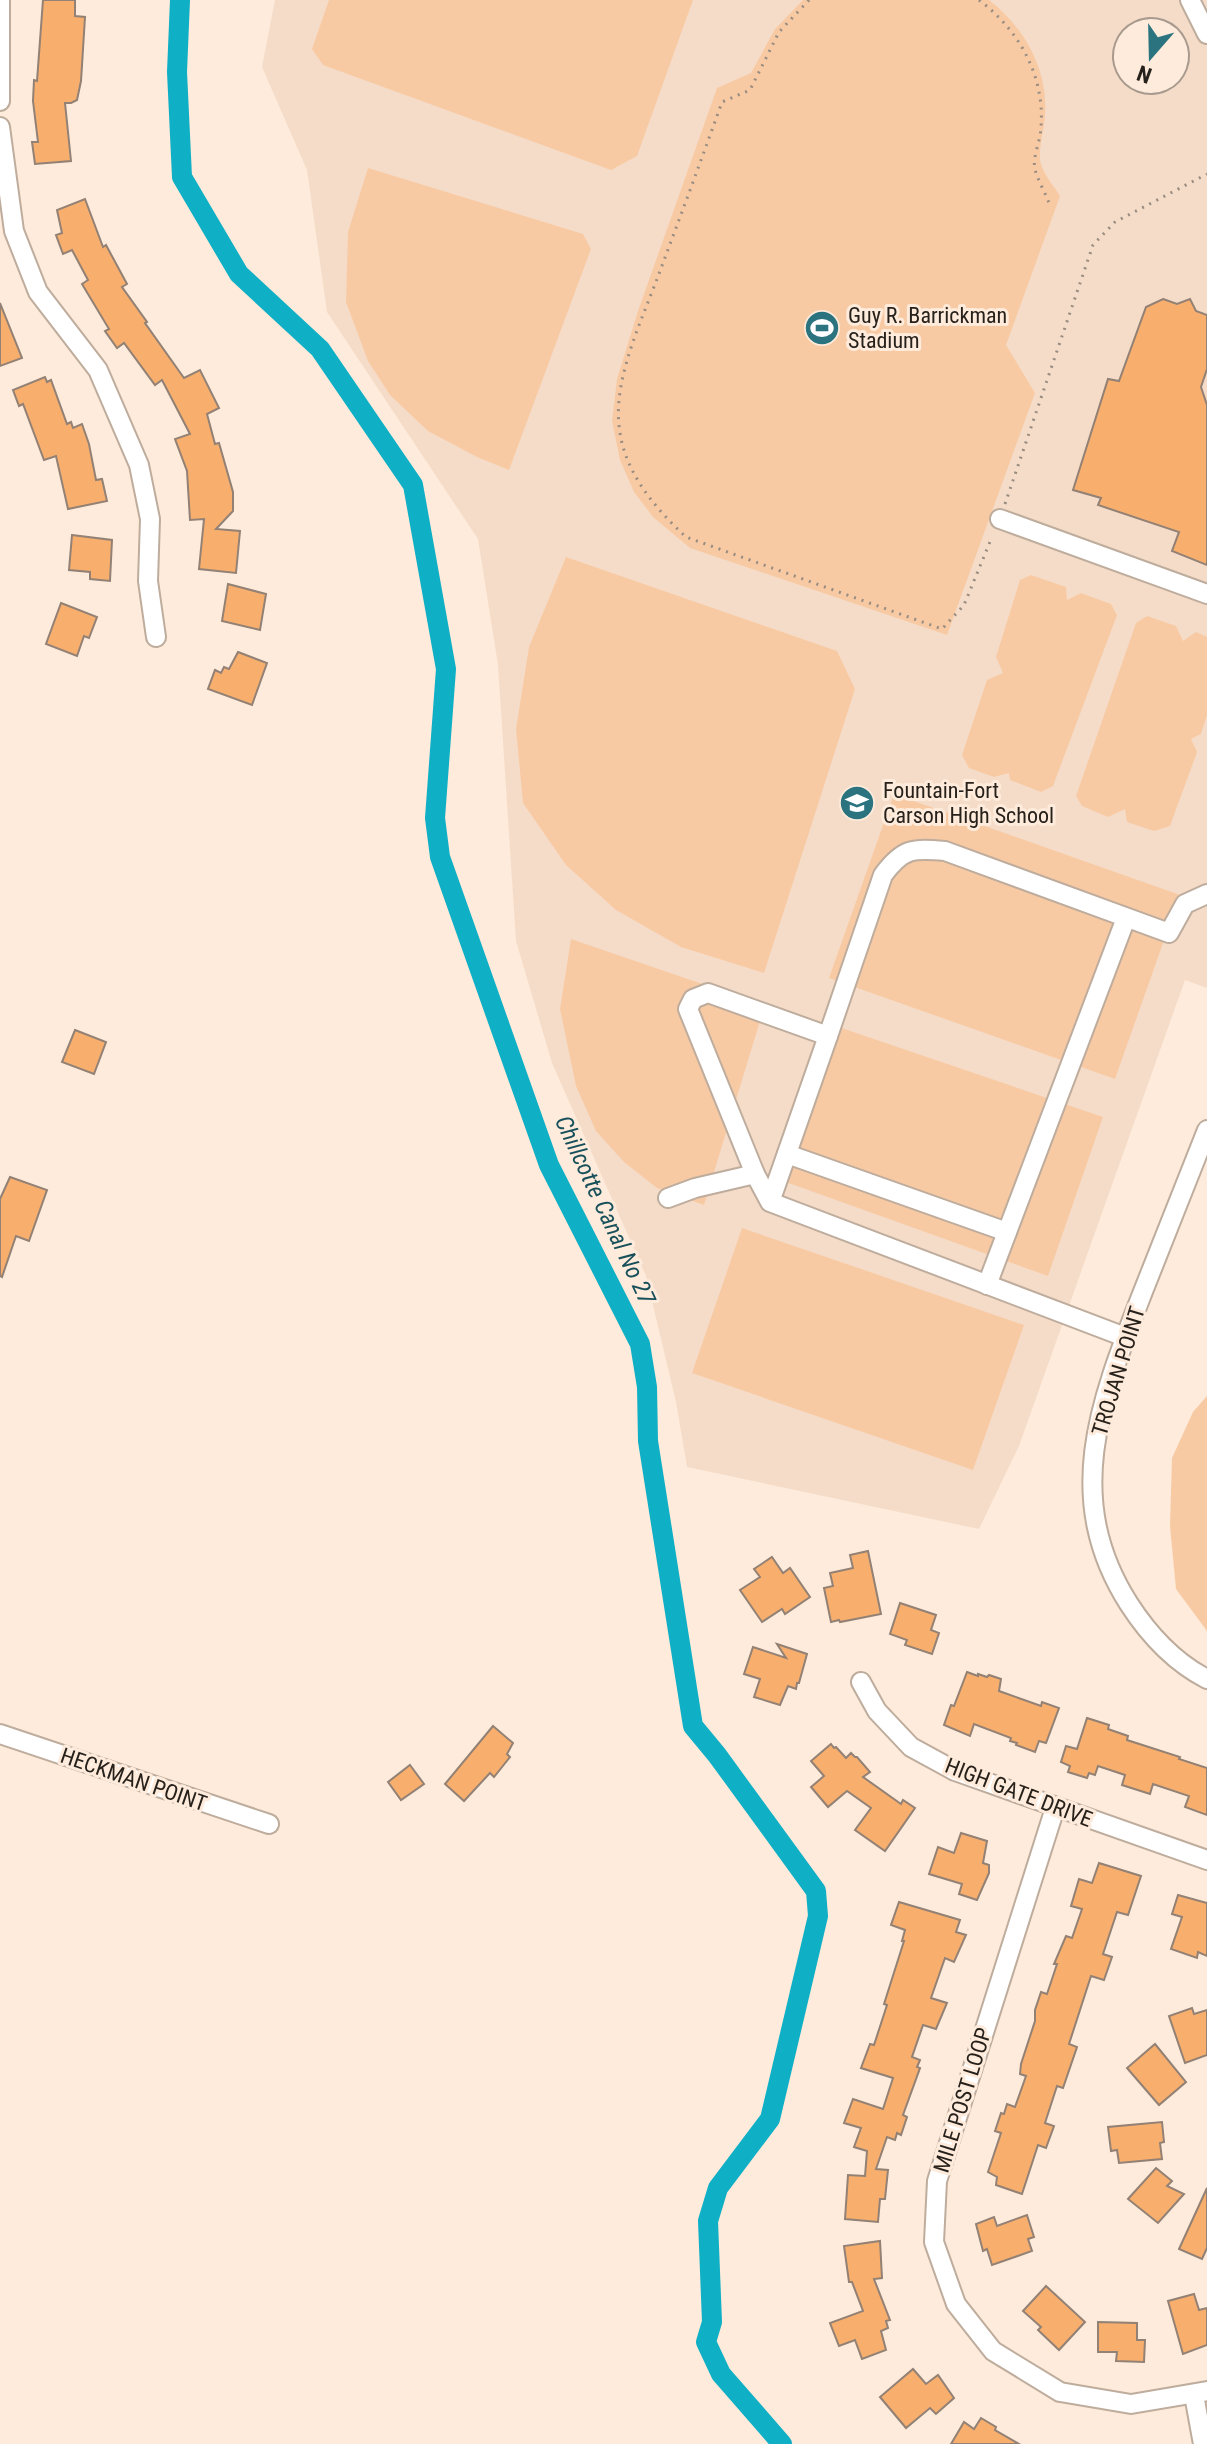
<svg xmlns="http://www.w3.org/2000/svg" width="1207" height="2444" font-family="'Roboto Condensed',sans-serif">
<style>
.built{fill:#f5dcc8;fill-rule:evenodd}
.green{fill:#f8caa4}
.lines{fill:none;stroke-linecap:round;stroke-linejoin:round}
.canal{stroke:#0fafc5;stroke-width:20}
.building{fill:#f8af6e;stroke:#928174;stroke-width:2}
.minor-casing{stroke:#beac9d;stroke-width:22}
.path{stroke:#998c80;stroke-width:3;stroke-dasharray:2 6;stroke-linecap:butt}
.minor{stroke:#fff;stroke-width:18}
.labels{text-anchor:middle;stroke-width:6;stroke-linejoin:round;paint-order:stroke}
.poi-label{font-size:22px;fill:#27211b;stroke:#feebdb;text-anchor:start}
.street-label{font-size:22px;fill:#27211b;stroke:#feebdb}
.water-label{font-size:24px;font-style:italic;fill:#17505a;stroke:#feebdb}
</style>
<rect width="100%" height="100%" fill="#feebdb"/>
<path class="built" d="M275 0H1207V988L1185 980 1019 1446 979 1529 687 1467 676 1402 646 1276 552 1063 516 941 498 665 478 539 327 312 307 170 262 67ZM1127 32H1175V80H1127Z"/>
<g class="green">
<polygon points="329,0 693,0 637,156 611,170 323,65 312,49"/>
<path d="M803 0H989C1024 27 1048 69 1045 114 1045 127 1037 152 1041 164 1044 175 1054 186 1060 196L1006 345 1035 393 947 635 690 548 653 517 634 492 620 460 612 421 617 379 638 311 717 88 751 73 775 29Z"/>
<polygon points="368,168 583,234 591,249 509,470 477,457 428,431 390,395 368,361 346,302 348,232"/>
<polygon points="566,557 837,651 855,689 764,973 681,947 616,910 566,865 523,803 516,729 529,647"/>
<polygon points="1031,575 1066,587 1067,600 1081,593 1111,604 1117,615 1053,786 1041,792 1010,780 1009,773 994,777 969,768 962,755 987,680 1003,673 996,657 1020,580"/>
<polygon points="1147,616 1176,626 1183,641 1196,632 1207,637 1207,715 1201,734 1191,739 1197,752 1170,826 1154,831 1127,822 1125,809 1108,817 1082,806 1076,796 1136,623"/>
<polygon points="894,794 1180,895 1115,1079 829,978"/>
<polygon points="571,939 749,1000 760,1021 704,1205 657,1188 624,1162 596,1131 576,1086 560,1009"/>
<polygon points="824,1022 1103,1117 1048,1276 769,1176"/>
<polygon points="742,1228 1024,1325 973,1470 692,1373"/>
<polygon points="1207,1396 1207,1631 1176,1589 1170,1526 1172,1458 1193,1412"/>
</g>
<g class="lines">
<polyline class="canal" points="180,0 177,72 182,177 239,274 320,349 413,485 446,669 435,818 440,857 549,1165 640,1344 647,1387 648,1441 693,1726 717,1755 816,1891 818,1916 770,2119 718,2188 708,2221 712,2322 706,2342 721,2374 782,2444"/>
</g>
<g class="building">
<polygon points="43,0 75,0 75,16 85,17 81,81 77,100 71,103 65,103 71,161 35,164 32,142 38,142 33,101 34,80 37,81"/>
<polygon points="85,199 103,247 106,245 127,284 122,287 147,322 145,323 184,378 200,370 219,408 207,414 215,444 219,443 233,492 233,511 216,529 240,531 236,573 199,569 204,519 190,520 187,471 175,439 190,434 162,380 155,385 124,343 117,348 105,331 109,329 82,284 88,280 72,250 63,254 56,235 62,233 57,210"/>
<polygon points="1163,299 1177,304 1190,299 1196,311 1207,315 1207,369 1201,387 1207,405 1207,565 1172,551 1179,532 1098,505 1101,498 1073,490 1108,379 1119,381 1146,307"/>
<polygon points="0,303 22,358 0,366"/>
<polygon points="45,377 47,382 51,380 67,424 71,422 73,428 82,424 89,444 96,480 102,479 107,501 68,509 56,456 44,460 23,404 19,406 13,390"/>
<polygon points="72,535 112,540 110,581 90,579 90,572 69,570"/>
<polygon points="228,584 266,594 260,630 222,621"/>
<polygon points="61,603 97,617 89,638 84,636 77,656 46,644"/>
<polygon points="238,652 267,663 252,705 208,689 215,670 221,673 224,667 229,669"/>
<polygon points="75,1030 106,1042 94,1074 62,1062"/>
<polygon points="10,1177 47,1190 29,1241 16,1236 2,1277 0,1276 0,1199"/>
<polygon points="868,1551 881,1614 840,1622 839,1620 831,1622 824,1588 833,1586 830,1573 853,1568 850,1555"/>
<polygon points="772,1557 783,1573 790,1568 810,1597 785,1614 782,1609 762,1622 740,1590 760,1577 754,1569"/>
<polygon points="900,1603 936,1615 931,1630 939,1633 932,1654 905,1645 907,1640 890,1634"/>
<polygon points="777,1644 807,1654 799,1683 797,1683 796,1689 788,1686 780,1705 754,1697 760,1679 744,1674 753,1647 786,1658"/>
<polygon points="967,1672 978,1676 978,1674 987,1677 989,1675 1001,1679 999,1691 1041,1706 1042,1702 1059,1708 1046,1743 1039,1741 1035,1752 1016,1745 1017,1743 1010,1741 1011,1738 974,1724 970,1736 944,1725 951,1705 954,1706"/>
<polygon points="1087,1718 1109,1725 1108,1729 1128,1736 1127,1740 1180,1757 1179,1759 1207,1768 1207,1815 1185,1807 1189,1796 1153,1784 1150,1794 1122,1785 1125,1775 1098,1766 1095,1775 1089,1773 1087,1778 1068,1772 1070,1766 1061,1762 1066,1746 1077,1749"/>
<polygon points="493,1726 513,1743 507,1754 510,1757 494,1777 490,1773 464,1801 445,1784"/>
<polygon points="831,1744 834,1748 836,1747 846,1758 851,1753 855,1757 857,1757 870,1772 863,1777 901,1804 903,1800 915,1808 885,1851 855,1830 871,1808 847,1791 828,1807 811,1787 824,1776 811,1761"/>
<polygon points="410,1765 424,1784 401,1800 388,1782"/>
<polygon points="961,1833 987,1841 983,1863 989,1865 989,1873 977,1900 959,1894 962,1884 929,1874 938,1847 954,1853"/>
<polygon points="1099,1863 1141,1876 1128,1915 1117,1912 1103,1954 1112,1957 1104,1980 1091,1976 1069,2044 1077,2047 1063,2088 1057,2086 1045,2123 1054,2126 1046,2148 1038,2145 1022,2194 996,2185 997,2177 988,2172 1001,2133 995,2131 1001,2113 1004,2114 1007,2104 1015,2107 1026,2076 1020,2074 1021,2064 1035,2021 1035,2010 1041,1992 1047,1994 1057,1964 1054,1964 1066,1936 1072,1938 1082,1909 1071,1906 1079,1879 1092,1883"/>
<polygon points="1178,1895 1207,1903 1207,1956 1198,1952 1197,1958 1171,1949 1182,1917 1172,1914"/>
<polygon points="899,1902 960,1920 956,1932 966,1935 954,1962 945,1958 931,1998 947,2003 936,2029 923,2025 912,2057 920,2060 917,2067 920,2068 903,2115 907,2117 901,2135 897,2133 895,2140 887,2137 876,2169 888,2170 885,2199 880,2199 878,2222 845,2219 848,2175 865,2176 867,2151 854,2147 861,2128 844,2123 853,2099 883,2109 893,2078 861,2068 870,2044 874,2045 887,2005 884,2004 904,1941 902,1941 905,1930 891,1925"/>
<polygon points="1192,2008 1194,2014 1207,2010 1207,2055 1185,2063 1169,2016"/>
<polygon points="1155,2044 1186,2082 1159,2105 1127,2068"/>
<polygon points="1162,2122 1164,2142 1160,2143 1162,2159 1119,2163 1117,2150 1111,2151 1108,2127"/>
<polygon points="1156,2168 1172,2181 1167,2186 1184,2194 1158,2223 1128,2199"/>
<polygon points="1207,2188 1207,2248 1202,2259 1179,2249"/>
<polygon points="1027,2215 1034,2237 1028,2239 1032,2251 992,2265 987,2249 983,2251 976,2224 994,2217 997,2226"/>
<polygon points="880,2241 882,2278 874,2279 890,2320 886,2321 888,2328 881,2331 886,2350 862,2359 855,2340 839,2346 830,2323 863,2311 852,2282 849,2282 844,2246"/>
<polygon points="1046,2286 1085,2322 1059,2350 1038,2330 1041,2327 1023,2311"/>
<polygon points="1194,2294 1199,2310 1207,2308 1207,2345 1183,2354 1168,2301"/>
<polygon points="1098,2322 1137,2323 1137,2340 1145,2340 1144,2362 1116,2361 1117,2352 1098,2352"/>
<polygon points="913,2369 926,2384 938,2375 954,2398 936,2414 930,2408 906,2428 880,2397"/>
<polygon points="981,2418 996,2427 995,2430 1019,2444 951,2444 964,2422 974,2429"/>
</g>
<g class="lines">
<g class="minor-casing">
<g id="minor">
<polyline points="1190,0 1207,34"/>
<polyline points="0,101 0,0"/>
<polyline points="0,127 14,231 38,292 98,370 139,465 150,519 148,581 156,637"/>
<polyline points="1000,519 1207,594"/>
<path d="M828 1036 883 875C903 848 913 848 945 851L1169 933 1185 904 1207 894"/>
<path d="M1207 1130C1186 1183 1165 1236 1144 1289 1102 1397 1060 1496 1129 1604 1149 1635 1174 1662 1207 1679"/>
<polyline points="787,1154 1007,1232"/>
<polyline points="668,1198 695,1188 755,1174"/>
<polyline points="770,1202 828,1036 708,993 693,999 688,1009 755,1174 770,1202 1125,1337"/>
<polyline points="987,1285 1126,918"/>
<polyline points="861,1682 877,1711 911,1747 955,1771 1207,1860"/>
<polyline points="0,1734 269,1824"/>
<polyline points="1055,1808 937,2181 934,2242 956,2304 993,2351 1060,2392 1131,2404 1207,2391"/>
<polyline points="1194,2395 1203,2444"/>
</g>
</g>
<g class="path">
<path d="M809 0 779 32 750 90 722 102C701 161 679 220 657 279 641 322 614 378 619 425 623 471 654 507 686 537L942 629 964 605 992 537"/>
<path d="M979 0C1019 30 1045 76 1041 127 1041 140 1032 157 1035 169 1038 181 1045 192 1049 203"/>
<polyline points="1005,504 1093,245 1115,222 1207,174"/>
</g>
<use href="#minor" class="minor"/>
</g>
<defs>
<g id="stadium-disc" transform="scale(1.8)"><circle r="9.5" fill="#2c7380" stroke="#feebdb"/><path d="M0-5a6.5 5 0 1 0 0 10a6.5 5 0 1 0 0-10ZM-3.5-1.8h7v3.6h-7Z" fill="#fff"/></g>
<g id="school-disc" transform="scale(1.8)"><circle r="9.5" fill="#2c7380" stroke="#feebdb"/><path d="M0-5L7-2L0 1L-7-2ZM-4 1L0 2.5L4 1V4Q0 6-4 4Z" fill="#fff"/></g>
</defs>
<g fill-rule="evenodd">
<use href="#stadium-disc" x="822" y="328"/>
<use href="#school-disc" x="857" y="803"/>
</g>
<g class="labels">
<g class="poi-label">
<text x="848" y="323">Guy R. Barrickman<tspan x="848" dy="25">Stadium</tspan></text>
<text x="883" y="798">Fountain-Fort<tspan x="883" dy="25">Carson High School</tspan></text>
</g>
<g class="street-label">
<text transform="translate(1118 1371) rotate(-73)" y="8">TROJAN POINT</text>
<text transform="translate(134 1779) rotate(19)" y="8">HECKMAN POINT</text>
<text transform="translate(1019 1792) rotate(21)" y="8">HIGH GATE DRIVE</text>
<text transform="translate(962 2100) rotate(-73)" y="8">MILE POST LOOP</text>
</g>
<g class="water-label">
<text transform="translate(605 1210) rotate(65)" y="8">Chillcotte Canal No 27</text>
</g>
</g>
<g transform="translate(1151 56) rotate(200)"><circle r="38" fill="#feebdb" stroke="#a89a8e" stroke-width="2"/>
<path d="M0-6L14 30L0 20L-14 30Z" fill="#2c7380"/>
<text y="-12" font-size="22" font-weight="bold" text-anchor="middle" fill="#27211b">N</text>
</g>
</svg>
